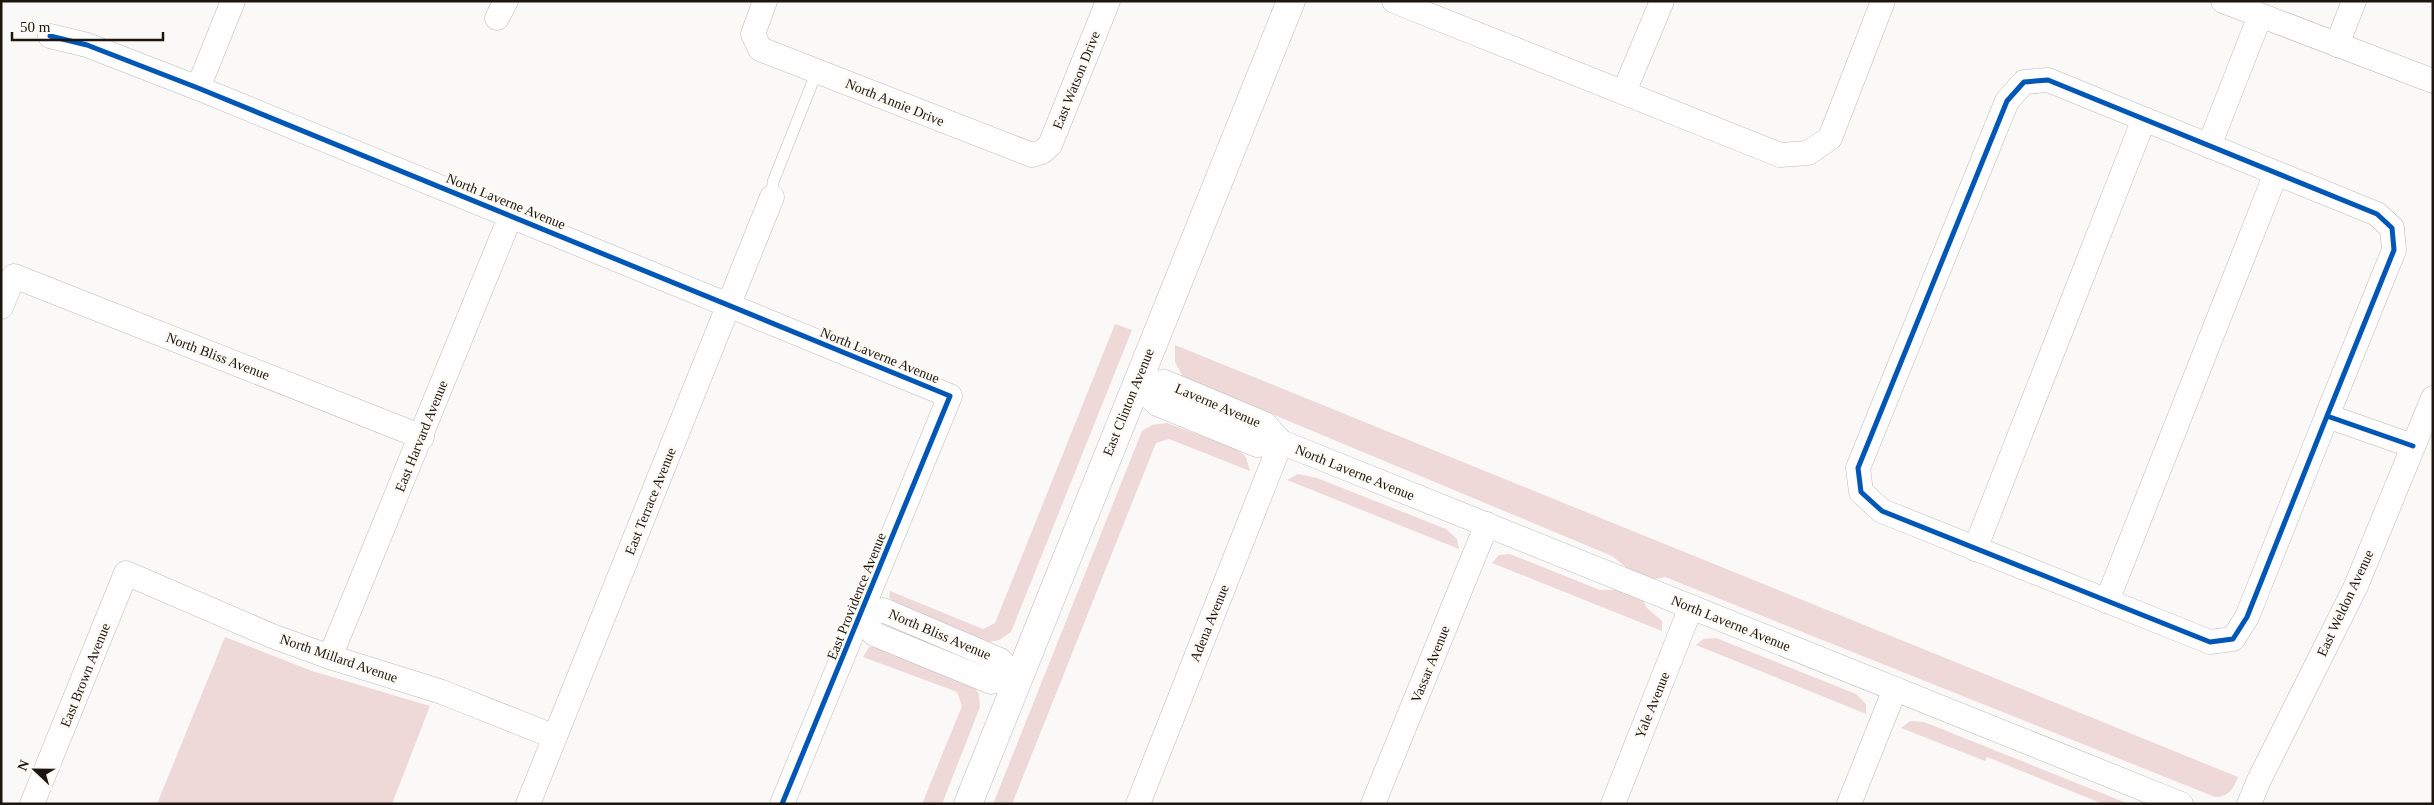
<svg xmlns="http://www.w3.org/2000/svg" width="2434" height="805" font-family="'Times New Roman',serif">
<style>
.green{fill:#efd8d8}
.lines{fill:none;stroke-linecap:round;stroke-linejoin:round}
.lane-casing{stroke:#bebbb6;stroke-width:12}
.street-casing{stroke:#bebbb6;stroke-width:25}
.secondary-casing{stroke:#bebbb6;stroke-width:29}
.lane{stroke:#fefefe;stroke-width:11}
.street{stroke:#fefefe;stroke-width:24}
.secondary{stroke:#fefefe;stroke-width:28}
.cycleway-casing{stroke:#fdfaf5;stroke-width:8}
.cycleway{stroke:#0057b8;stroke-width:5}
.labels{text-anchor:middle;stroke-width:5;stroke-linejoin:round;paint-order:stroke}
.street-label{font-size:14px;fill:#1c160e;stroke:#fdfaf5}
</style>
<rect width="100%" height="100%" fill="#fbf9f7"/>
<g class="green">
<polygon points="1115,324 1132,330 1011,632 999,640 989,642 895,604 889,597 890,591 983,629 995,623"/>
<path d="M1175 345 2238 777C2233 789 2229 797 2215 797L1665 577C1641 584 1629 569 1612 556L1183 377 1175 362Z"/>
<polygon points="1167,423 1237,449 1246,457 1250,471 1169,439 1156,443 1012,804 993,804 1142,431 1152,425"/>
<polygon points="1298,474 1317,478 1446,529 1457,539 1459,549 1287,480"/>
<polygon points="1510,554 1600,590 1618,590 1642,599 1647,608 1662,621 1662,631 1492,563 1499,555"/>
<polygon points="225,637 312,671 430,706 392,804 157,804"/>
<polygon points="1716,638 1856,694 1866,704 1866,714 1696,645 1703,639"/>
<polygon points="869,647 879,647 973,685 979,694 980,707 942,804 922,804 962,706 957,692 863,657"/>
<polygon points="1910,721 1924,722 2129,804 2103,804 1987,757 1985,761 1901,728"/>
</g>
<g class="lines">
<g class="lane-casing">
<polyline id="lane" points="772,197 773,182 817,71"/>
</g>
<g class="street-casing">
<g id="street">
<polyline points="765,1 753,34 760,49 1032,155 1042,152 1050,145 1108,1"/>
<polyline points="1394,1 1780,155 1808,153 1830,138 1883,1"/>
<polyline points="2223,1 2433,81"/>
<polyline points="497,18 506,1"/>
<polyline points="50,36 87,45 198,88 950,396 782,804"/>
<polyline points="2337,45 2354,1"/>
<polyline points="198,88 233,1"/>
<polyline points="1624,92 1662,1"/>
<polyline points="2209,146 2260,16"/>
<polyline points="1,307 14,276 422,437"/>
<polyline points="1136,383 1157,404 1257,445 1281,442 2181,804"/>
<polyline points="1136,383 1165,382 1265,424 1281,442"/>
<polyline points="2327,416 2394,250 2392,228 2377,214 2048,80 2024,82 2007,101 1858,468 1861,492 1882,511 2210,642 2233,639 2247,617 2327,416 2413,446"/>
<polyline points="1975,549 2144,119"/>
<polyline points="2107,601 2276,173"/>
<polygon points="883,610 1000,660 1016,678 991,682 874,634 861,615"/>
<polyline points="330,657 511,215"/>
<polyline points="32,804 126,573 272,636 330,657 442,692 555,737"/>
<polyline points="528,804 772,197"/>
<polyline points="1138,804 1281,442"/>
<polyline points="1373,804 1487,524"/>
<polyline points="1613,804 1691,607"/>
<polyline points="1849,804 1895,689"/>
<polyline points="2249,804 2259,780 2356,586 2433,398"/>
</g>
</g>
<g class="secondary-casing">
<polyline id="secondary" points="968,804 1291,1"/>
</g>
<use href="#lane" class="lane"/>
<use href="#street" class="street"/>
<use href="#secondary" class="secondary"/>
<g class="cycleway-casing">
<g id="cycleway">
<polyline points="50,36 87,45 198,88 950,396 782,804"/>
<polyline points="2327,416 2394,250 2392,228 2377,214 2048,80 2024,82 2007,101 1858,468 1861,492 1882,511 2210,642 2233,639 2247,617 2327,416 2413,446"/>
</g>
</g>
<use href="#cycleway" class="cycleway"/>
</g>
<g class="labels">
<g class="street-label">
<text transform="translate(1076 80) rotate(-68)" y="5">East Watson Drive</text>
<text transform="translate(895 102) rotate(22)" y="5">North Annie Drive</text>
<text transform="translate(506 201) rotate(22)" y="5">North Laverne Avenue</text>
<text transform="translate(880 355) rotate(22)" y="5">North Laverne Avenue</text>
<text transform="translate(218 356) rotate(21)" y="5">North Bliss Avenue</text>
<text transform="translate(1128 402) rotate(-68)" y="5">East Clinton Avenue</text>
<text transform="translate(1218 405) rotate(23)" y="5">Laverne Avenue</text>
<text transform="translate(421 436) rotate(-68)" y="5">East Harvard Avenue</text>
<text transform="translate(1355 472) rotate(22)" y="5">North Laverne Avenue</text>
<text transform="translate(650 501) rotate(-68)" y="5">East Terrace Avenue</text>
<text transform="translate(856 596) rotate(-68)" y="5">East Providence Avenue</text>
<text transform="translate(2345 603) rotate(-65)" y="5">East Weldon Avenue</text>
<text transform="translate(1209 623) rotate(-68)" y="5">Adena Avenue</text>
<text transform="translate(1731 623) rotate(22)" y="5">North Laverne Avenue</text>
<text transform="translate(940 634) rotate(23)" y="5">North Bliss Avenue</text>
<text transform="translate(339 658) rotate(19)" y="5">North Millard Avenue</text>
<text transform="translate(1430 664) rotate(-68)" y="5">Vassar Avenue</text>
<text transform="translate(85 675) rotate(-68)" y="5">East Brown Avenue</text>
<text transform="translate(1652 705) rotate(-68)" y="5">Yale Avenue</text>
</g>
</g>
<rect width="2434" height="805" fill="none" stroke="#1c160e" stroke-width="5"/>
<g transform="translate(35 770) rotate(292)" stroke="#fdfaf5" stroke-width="4" paint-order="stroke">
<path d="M0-4L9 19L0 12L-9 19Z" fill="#1c160e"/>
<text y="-8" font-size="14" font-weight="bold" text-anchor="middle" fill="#1c160e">N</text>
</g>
<path d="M12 32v8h151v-8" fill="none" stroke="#1c160e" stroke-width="2.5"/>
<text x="20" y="32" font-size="15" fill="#1c160e" stroke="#fdfaf5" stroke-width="4" paint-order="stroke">50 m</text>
</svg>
